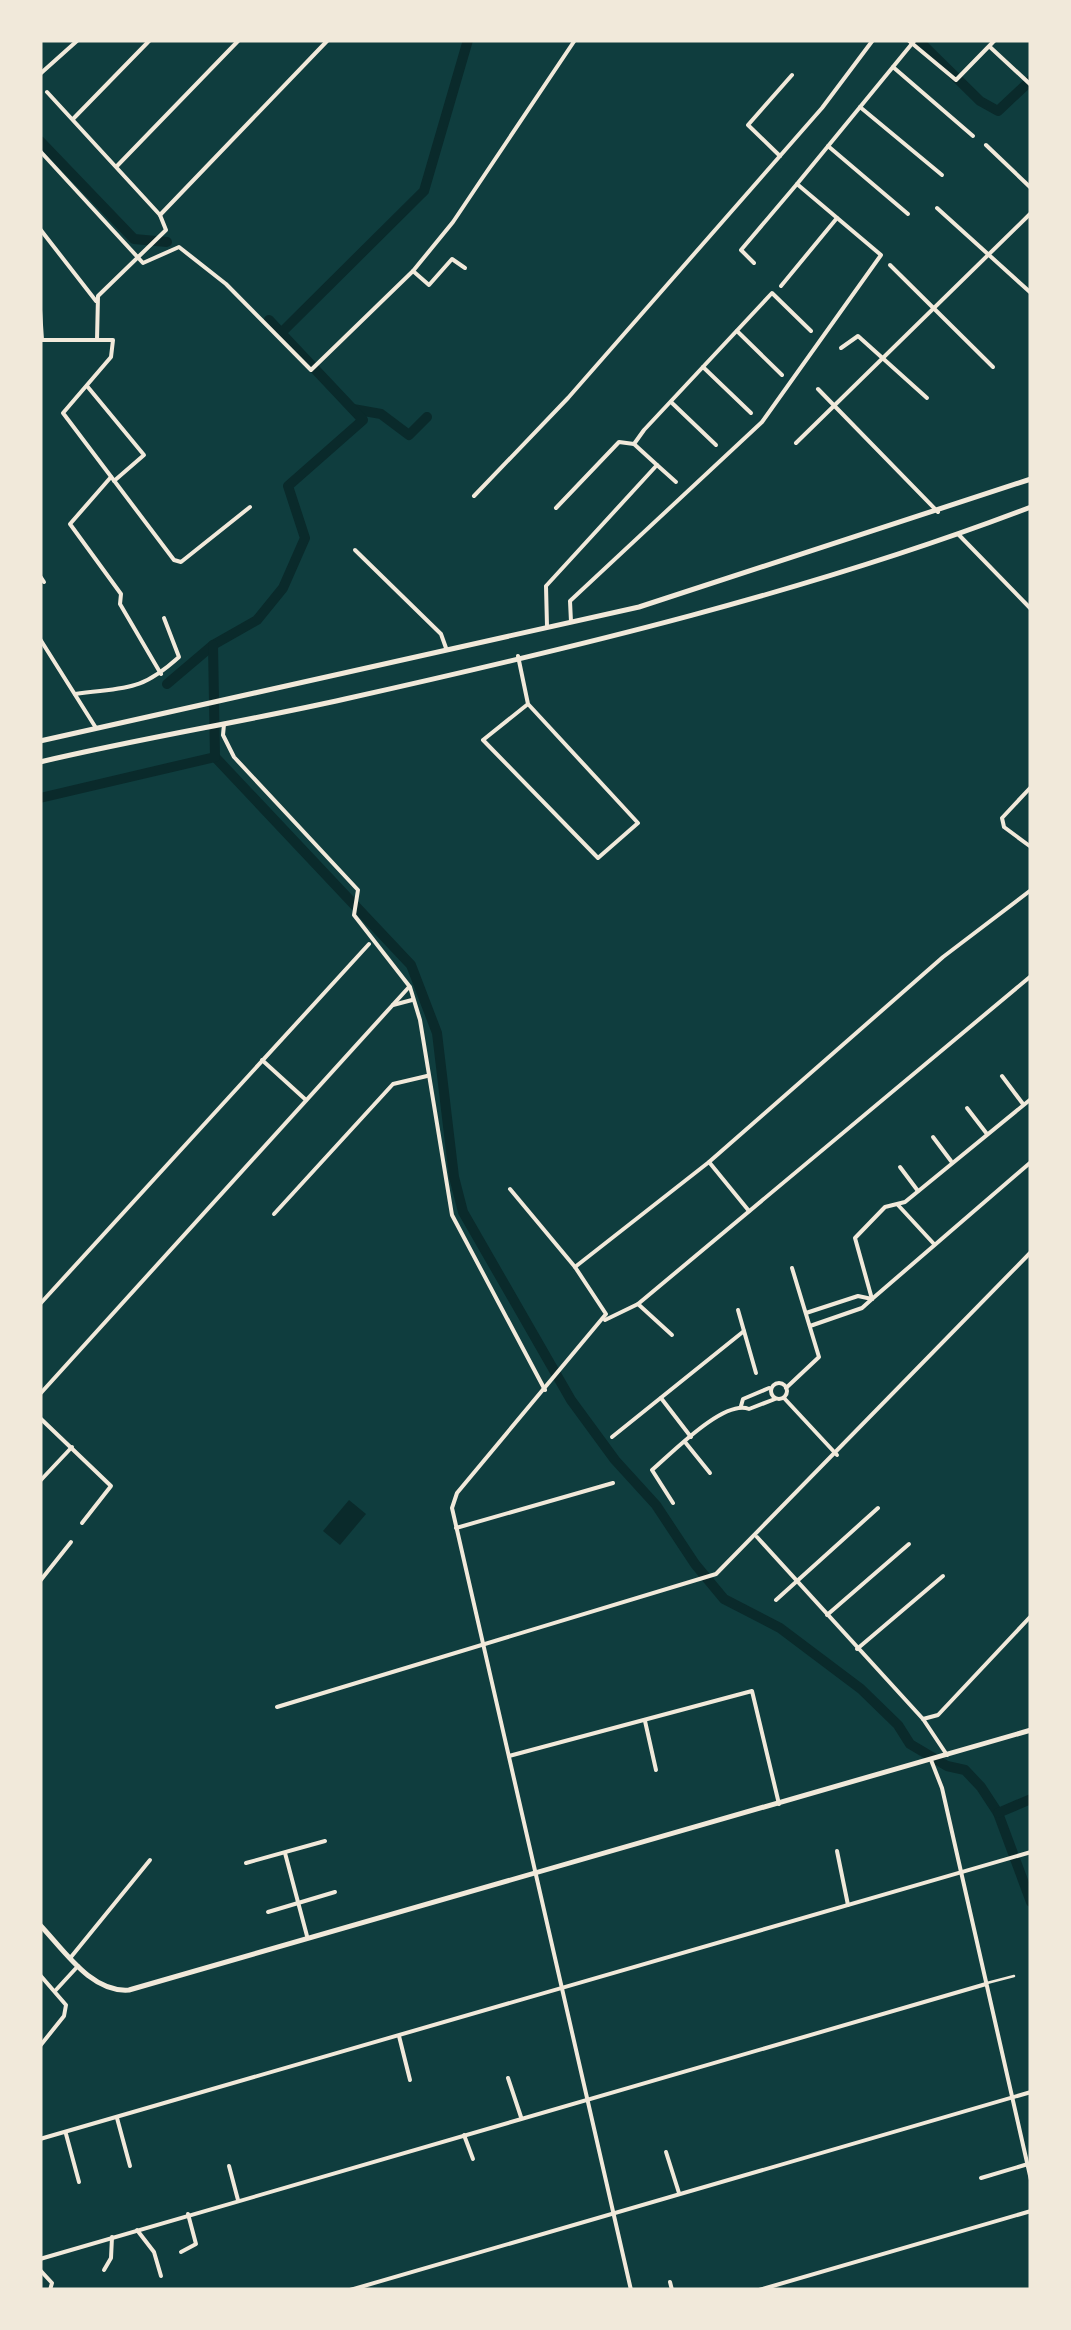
<svg xmlns="http://www.w3.org/2000/svg" width="1071" height="2330" font-family="Barlow,sans-serif">
<style>
.water{fill:#0a2a2b}
.lines{fill:none;stroke-linecap:round;stroke-linejoin:round}
.canal{stroke:#0a2a2b;stroke-width:10}
.service{stroke:#f1e9da;stroke-width:2.5}
.minor{stroke:#f1e9da;stroke-width:4}
.tertiary{stroke:#f1e9da;stroke-width:5}
.secondary{stroke:#f1e9da;stroke-width:5}
</style>
<rect width="100%" height="100%" fill="#0f3d3e"/>
<polygon class="water" points="349,1500 366,1514 340,1545 323,1531"/>
<g class="lines">
<g class="canal">
<polyline points="918,40 980,101 998,111 1031,80"/>
<polyline points="40,141 134,239 167,242"/>
<polyline points="269,320 281,333"/>
<polyline points="353,409 381,414 409,435 427,417"/>
<polyline points="167,684 213,645 257,620 283,588 305,538 288,486 363,420 281,333 424,191 468,40"/>
<polyline points="215,757 411,965 437,1033 454,1177 463,1212 571,1400 615,1460 656,1505 695,1564 724,1599 780,1628 861,1689 898,1725 910,1744 947,1766 965,1770 981,1787 998,1813 1031,1902"/>
<polyline points="40,798 215,757 213,645"/>
<polyline points="998,1813 1031,1799"/>
</g>
<polyline class="service" points="987,1983 1014,1976"/>
<g class="minor">
<polyline points="908,40 956,80 995,40"/>
<polyline points="990,47 1031,85"/>
<polyline points="893,67 973,136"/>
<polyline points="40,74 78,40"/>
<polyline points="47,92 160,215 166,230 98,296 97,340"/>
<polyline points="860,107 942,175"/>
<polyline points="73,119 150,40"/>
<polyline points="986,145 1031,188"/>
<polyline points="828,146 908,214"/>
<polyline points="40,151 143,263 179,247 226,284 311,370 413,271 453,222 575,40"/>
<polyline points="780,156 748,125 792,75"/>
<polyline points="117,166 239,40"/>
<polyline points="937,208 1031,293"/>
<polyline points="160,215 328,40"/>
<polyline points="40,229 96,301"/>
<polyline points="754,263 741,250 797,184"/>
<polyline points="890,265 993,367"/>
<polyline points="413,271 429,285 452,259 465,268"/>
<polyline points="781,286 837,218"/>
<polyline points="40,310 42,340"/>
<polyline points="737,331 782,375"/>
<polyline points="40,340 113,340 111,357 63,413 174,560 181,562 250,507"/>
<polyline points="841,348 858,336 927,398"/>
<polyline points="703,367 751,413"/>
<polyline points="87,386 144,455 114,481"/>
<polyline points="818,389 938,512"/>
<polyline points="671,402 716,445"/>
<polyline points="796,443 1031,213"/>
<polyline points="657,465 676,482"/>
<polyline points="111,477 70,524 121,594 120,604 161,674"/>
<polyline points="474,496 568,398 822,108 873,40"/>
<polyline points="556,508 619,442 634,444"/>
<polyline points="959,535 1031,609"/>
<polyline points="355,550 441,634 446,648"/>
<polyline points="40,576 44,582"/>
<polyline points="571,622 570,601 762,422 881,255 797,184 915,40"/>
<polyline points="547,626 546,586 657,465 634,444 644,430 772,293 811,331"/>
<polyline points="40,639 96,728"/>
<polyline points="518,656 528,704 638,823 598,858 483,740 528,704"/>
<path d="M75 694C125 687 139 693 179 657L164 618"/>
<polyline points="224,724 223,735 234,757 358,890 354,915 410,987 420,1020 452,1215 545,1390"/>
<polyline points="1031,787 1002,818 1004,827 1031,847"/>
<polyline points="393,1005 412,1000"/>
<polyline points="262,1060 306,1100"/>
<polyline points="1002,1076 1023,1104"/>
<polyline points="1031,1099 905,1202 885,1207 855,1238 872,1299 1031,1162"/>
<polyline points="967,1108 987,1134"/>
<polyline points="933,1137 951,1161"/>
<polyline points="709,1162 749,1211"/>
<polyline points="900,1167 918,1191"/>
<polyline points="510,1189 575,1267 606,1314 457,1493 452,1508 631,2290"/>
<polyline points="898,1205 934,1244"/>
<polyline points="274,1214 393,1084 427,1076"/>
<polyline points="575,1267 709,1162 943,957 1031,890"/>
<polyline points="40,1304 369,944"/>
<polyline points="638,1304 672,1335"/>
<polyline points="738,1310 756,1373"/>
<polyline points="806,1313 858,1296 872,1299"/>
<polyline points="605,1320 638,1304 1031,976"/>
<polyline points="810,1326 862,1308 872,1299"/>
<circle cx="779" cy="1391" r="8"/>
<polyline points="786,1388 819,1357 792,1268"/>
<polyline points="40,1394 409,987"/>
<polyline points="661,1398 691,1437"/>
<polyline points="784,1398 837,1455"/>
<polyline points="741,1406 743,1399 769,1388"/>
<polyline points="40,1418 111,1486 82,1523"/>
<polyline points="612,1437 744,1331"/>
<polyline points="685,1442 710,1473"/>
<polyline points="40,1481 72,1447"/>
<path d="M673 1503 652 1470C672 1453 724 1399 749 1409L775 1399"/>
<polyline points="456,1528 613,1483"/>
<polyline points="757,1537 923,1719 947,1755"/>
<polyline points="40,1581 71,1542"/>
<polyline points="776,1600 878,1508"/>
<polyline points="827,1615 909,1544"/>
<polyline points="857,1649 943,1576"/>
<polyline points="277,1707 716,1574 1031,1252"/>
<polyline points="923,1719 938,1715 1031,1616"/>
<polyline points="645,1721 656,1770"/>
<polyline points="509,1756 752,1691 779,1804"/>
<polyline points="931,1760 942,1788 1031,2180"/>
<polyline points="837,1851 848,1905"/>
<polyline points="285,1853 307,1936"/>
<polyline points="246,1863 325,1841"/>
<polyline points="268,1912 335,1892"/>
<polyline points="71,1957 150,1860"/>
<polyline points="40,1975 66,2005 64,2016 40,2046"/>
<polyline points="55,1991 78,1966"/>
<polyline points="399,2036 410,2080"/>
<polyline points="508,2078 521,2117"/>
<polyline points="117,2118 130,2166"/>
<polyline points="66,2134 79,2182"/>
<polyline points="464,2135 473,2159"/>
<polyline points="40,2139 1031,1852"/>
<polyline points="666,2152 679,2193"/>
<polyline points="229,2166 238,2200"/>
<polyline points="981,2178 1028,2164"/>
<polyline points="137,2230 154,2252 161,2276"/>
<polyline points="181,2252 196,2244 188,2214"/>
<polyline points="40,2259 986,1984"/>
<polyline points="40,2270 52,2283 50,2290"/>
<polyline points="104,2270 111,2258 112,2237"/>
<polyline points="670,2282 672,2290"/>
<polyline points="350,2290 1031,2092"/>
<polyline points="759,2290 1031,2211"/>
</g>
<path class="tertiary" d="M40 1925C64 1950 91 1993 129 1990L1031 1730"/>
<g class="secondary">
<polyline points="40,741 639,607 1031,479"/>
<path d="M40 762C141 738 243 722 345 699 573 648 812 591 1031 507"/>
</g>
</g>
<rect width="1071" height="2330" fill="none" stroke="#f1e9da" stroke-width="85"/>
</svg>
